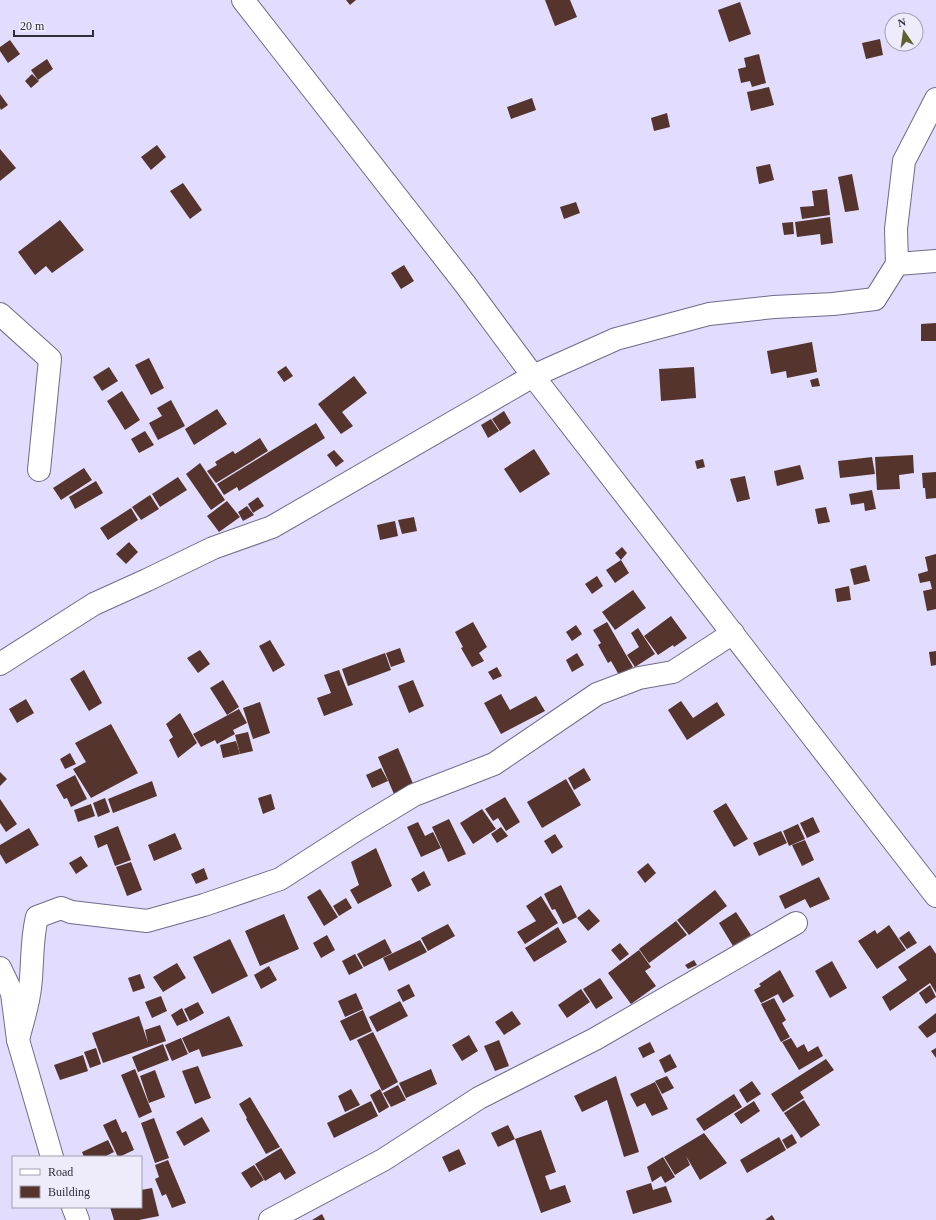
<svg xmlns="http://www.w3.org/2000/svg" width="936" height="1220" font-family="Georgia,serif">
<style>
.building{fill:#54342c}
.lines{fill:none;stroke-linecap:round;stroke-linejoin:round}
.minor-casing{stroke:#716b89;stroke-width:24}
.minor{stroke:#fff;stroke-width:22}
</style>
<rect width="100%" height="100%" fill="#e2dcfe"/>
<g class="building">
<polygon points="346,0 356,0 350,5"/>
<polygon points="545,0 570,0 577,17 555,26"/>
<polygon points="740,2 751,34 729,42 718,10"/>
<polygon points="880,39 883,55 866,59 862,43"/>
<polygon points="10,40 20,54 8,63 0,51 0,47"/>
<polygon points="759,54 766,83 752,87 750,81 741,83 738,69 746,67 744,58"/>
<polygon points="47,59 53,69 38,80 31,70"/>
<polygon points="32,74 39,81 31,88 25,81"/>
<polygon points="769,87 774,105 751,111 747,92"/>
<polygon points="0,94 8,105 1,110 0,108"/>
<polygon points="532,98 536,110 511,119 507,107"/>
<polygon points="667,113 670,127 654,131 651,118"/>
<polygon points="157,145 166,157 151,170 141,157"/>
<polygon points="0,149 16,168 0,181"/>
<polygon points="770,164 774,180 759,184 756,167"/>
<polygon points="852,174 859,210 845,212 838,177"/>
<polygon points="183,183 202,210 190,219 170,191"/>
<polygon points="827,189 830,215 802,219 800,207 814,206 812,191"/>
<polygon points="576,202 580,213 564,219 560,207"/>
<polygon points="830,217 833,243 821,245 820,234 797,237 795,222"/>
<polygon points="60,220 84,250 52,273 46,266 35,275 18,252"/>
<polygon points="793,222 794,234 784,235 782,223"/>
<polygon points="404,265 414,281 401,289 391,273"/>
<polygon points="936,323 936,341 921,341 921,324"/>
<polygon points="812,342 817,372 787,378 786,371 771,374 767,351"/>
<polygon points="149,358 164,388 151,395 135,365"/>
<polygon points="286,366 293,376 284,382 277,372"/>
<polygon points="109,367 118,381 102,391 93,377"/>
<polygon points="694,367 696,398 661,401 659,369"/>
<polygon points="354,376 367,393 342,412 353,426 341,434 318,404"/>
<polygon points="818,378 820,386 812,387 810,380"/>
<polygon points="122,391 140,420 125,430 107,401"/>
<polygon points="171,400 185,426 158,440 149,423 162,416 157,408"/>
<polygon points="217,409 227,424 194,445 185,429"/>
<polygon points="504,411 511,423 500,431 492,419"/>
<polygon points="491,419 499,431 488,438 481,425"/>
<polygon points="316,423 325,438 239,491 237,487 224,495 217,484"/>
<polygon points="145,431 154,445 139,453 131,439"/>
<polygon points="260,438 268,451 216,483 207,471 217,465 215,462 233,451 235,454"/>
<polygon points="534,449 550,474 520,493 504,469"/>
<polygon points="334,450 344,461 336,467 327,455"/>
<polygon points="913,455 914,473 899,475 900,489 877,490 875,457"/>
<polygon points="872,457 875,474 840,478 838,461"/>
<polygon points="703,459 705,467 697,469 695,461"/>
<polygon points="200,463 225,500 211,510 186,474"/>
<polygon points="800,465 804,479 777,486 774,471"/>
<polygon points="84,468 92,480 61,500 53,488"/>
<polygon points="936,472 936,498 926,499 925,488 923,488 922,473"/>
<polygon points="745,476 750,499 737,502 730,479"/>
<polygon points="178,477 187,490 160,507 152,494"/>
<polygon points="96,481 103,493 75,509 69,497"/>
<polygon points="872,490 876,509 865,511 864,503 851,505 849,494"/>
<polygon points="150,495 159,509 141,520 132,507"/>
<polygon points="258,497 264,506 253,513 248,504"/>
<polygon points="227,501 240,517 219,532 207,516"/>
<polygon points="247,506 254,515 243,521 238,512"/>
<polygon points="826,507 830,522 818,524 815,509"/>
<polygon points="131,508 138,520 108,540 100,528"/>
<polygon points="414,517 417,531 402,534 398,520"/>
<polygon points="395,521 398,536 380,540 377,525"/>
<polygon points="129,542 138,552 126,564 116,554"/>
<polygon points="622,547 627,553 621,560 615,553"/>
<polygon points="936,554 936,609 927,611 923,591 932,589 930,581 920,583 918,574 928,571 925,557"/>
<polygon points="621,560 629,573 615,583 606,570"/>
<polygon points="866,565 870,581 854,585 850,569"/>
<polygon points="597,576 603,586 592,594 585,584"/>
<polygon points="849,586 851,600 837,602 835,589"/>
<polygon points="633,590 646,608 615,630 602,612"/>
<polygon points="671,616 687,638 674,647 673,645 658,655 644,636"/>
<polygon points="473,622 487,647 479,653 484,661 472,667 461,648 463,647 455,632"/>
<polygon points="607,622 633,667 619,675 611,661 608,663 598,645 601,643 593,630"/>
<polygon points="576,625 582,634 572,641 566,632"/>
<polygon points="638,628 655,654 635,667 627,655 639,647 631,633"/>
<polygon points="270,640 285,665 273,672 259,646"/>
<polygon points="400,648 405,662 391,667 386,653"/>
<polygon points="200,650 210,664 198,673 187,658"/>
<polygon points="936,651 936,665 931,666 929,652"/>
<polygon points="385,653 391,670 348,686 342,669"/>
<polygon points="577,653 584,665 572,672 566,660"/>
<polygon points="497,667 502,676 493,680 488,672"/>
<polygon points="84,670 102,703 89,711 70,679"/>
<polygon points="339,670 353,705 324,716 317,698 331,693 324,675"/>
<polygon points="223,680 239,707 227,715 210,688"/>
<polygon points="413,680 424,706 409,713 398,686"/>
<polygon points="501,694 510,710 536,696 545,711 501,734 484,703"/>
<polygon points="26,699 34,713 17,723 9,709"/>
<polygon points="681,701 693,718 717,702 725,715 687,740 668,710"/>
<polygon points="260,702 270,733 253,739 243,708"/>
<polygon points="239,709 247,723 233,730 235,734 217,744 215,740 201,747 193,734"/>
<polygon points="180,713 197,743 178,758 169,740 173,737 166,724"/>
<polygon points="111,724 138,773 91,798 73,769 86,762 75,743"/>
<polygon points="248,732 253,751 240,754 235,735"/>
<polygon points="236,741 240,754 223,758 220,745"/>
<polygon points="398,748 414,786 394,794 378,757"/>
<polygon points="70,753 76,764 65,769 60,759"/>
<polygon points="381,768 388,781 372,788 366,775"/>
<polygon points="584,768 591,780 574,790 568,778"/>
<polygon points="0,772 7,779 0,786"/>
<polygon points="75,775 87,799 71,807 67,798 64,799 56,785"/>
<polygon points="566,779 581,805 542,828 527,802"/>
<polygon points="152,781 157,796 113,813 108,799"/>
<polygon points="271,794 275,809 263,814 258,798"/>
<polygon points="505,797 520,822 506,831 498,818 493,821 485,809"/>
<polygon points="105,798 110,812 98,817 93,803"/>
<polygon points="0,799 17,824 6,832 0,823"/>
<polygon points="726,803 748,839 734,847 713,811"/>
<polygon points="91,804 95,816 78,822 74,810"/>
<polygon points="482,809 496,829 473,844 460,823"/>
<polygon points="813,817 820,832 807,838 800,823"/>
<polygon points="449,819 466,854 448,862 432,827"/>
<polygon points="418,822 425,836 433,832 441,848 421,857 407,827"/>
<polygon points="798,824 805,839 789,846 783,831"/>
<polygon points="118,826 131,860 115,866 107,844 98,848 94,836"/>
<polygon points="501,827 508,836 497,843 491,834"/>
<polygon points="29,828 39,845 6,864 0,854 0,845"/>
<polygon points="781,831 787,843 759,856 753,843"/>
<polygon points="175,833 182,849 154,861 148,845"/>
<polygon points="555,834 563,847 552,854 544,841"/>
<polygon points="805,840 814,860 802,866 792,845"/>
<polygon points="376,848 392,886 358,904 350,890 359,885 351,862"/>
<polygon points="81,856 88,866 76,874 69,863"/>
<polygon points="131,862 142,890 127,896 116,867"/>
<polygon points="648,863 656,873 645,883 637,872"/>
<polygon points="204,868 208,879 196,884 191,874"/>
<polygon points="424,871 431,885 418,892 411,879"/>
<polygon points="819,877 830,899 810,908 805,899 785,909 779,896"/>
<polygon points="561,885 577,917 563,924 555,909 552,910 544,894"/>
<polygon points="320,889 338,917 324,926 307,897"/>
<polygon points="715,890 727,906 689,935 677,920"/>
<polygon points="541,896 558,923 525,944 517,932 536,921 526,906"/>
<polygon points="346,898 352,908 339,916 333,906"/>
<polygon points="589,909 600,921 588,931 577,918"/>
<polygon points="736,912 751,935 733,946 719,923"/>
<polygon points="284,914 299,949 260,966 245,931"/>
<polygon points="676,921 687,935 649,963 639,949"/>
<polygon points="448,924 455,936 428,951 421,938"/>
<polygon points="889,925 906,950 877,969 858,941 875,930 877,934"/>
<polygon points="558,927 567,942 534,962 525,948"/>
<polygon points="909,931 917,943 907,949 899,938"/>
<polygon points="327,935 335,950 321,958 313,943"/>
<polygon points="230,939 248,976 212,994 193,957"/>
<polygon points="385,939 392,953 364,967 357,954"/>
<polygon points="420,940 427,952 389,971 383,958"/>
<polygon points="620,943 629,954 620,961 611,950"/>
<polygon points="930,945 936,954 936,993 930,983 890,1011 882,997 907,980 898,967"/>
<polygon points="639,950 651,967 645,971 656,986 631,1004 608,973"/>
<polygon points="355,954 363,968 349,975 342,961"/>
<polygon points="694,960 697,965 688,969 685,965"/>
<polygon points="832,961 847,988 830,998 815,971"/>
<polygon points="177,963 186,978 163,992 153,977"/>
<polygon points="269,966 277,980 261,989 254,975"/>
<polygon points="780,970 794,996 783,1003 778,994 761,1003 754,990 761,986 759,984"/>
<polygon points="140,974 145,988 133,992 128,978"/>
<polygon points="600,978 613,998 596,1009 583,989"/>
<polygon points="409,984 415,996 403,1002 397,990"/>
<polygon points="930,985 936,997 926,1004 919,993"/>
<polygon points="581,989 590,1002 567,1018 558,1005"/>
<polygon points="356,993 363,1009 345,1017 338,1001"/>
<polygon points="161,996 167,1011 152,1018 145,1002"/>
<polygon points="774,998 786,1020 782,1023 790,1037 781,1042 761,1004"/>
<polygon points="400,1001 408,1016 377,1032 369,1017"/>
<polygon points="198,1002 204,1013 190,1021 184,1009"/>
<polygon points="182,1008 188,1021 177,1026 171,1015"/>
<polygon points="363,1010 372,1031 350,1041 340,1021"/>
<polygon points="512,1011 521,1024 504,1035 495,1022"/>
<polygon points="936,1013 936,1032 927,1038 918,1027"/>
<polygon points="139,1016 148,1043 145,1030 160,1025 166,1041 103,1063 92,1033"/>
<polygon points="229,1016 243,1046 202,1057 199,1049 189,1053 182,1038"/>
<polygon points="373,1032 398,1082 382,1091 357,1040"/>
<polygon points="469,1035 478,1051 462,1061 452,1045"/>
<polygon points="181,1038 188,1054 172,1061 165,1045"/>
<polygon points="791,1038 797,1048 804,1044 808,1052 818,1046 823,1056 799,1070 782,1042"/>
<polygon points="499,1040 509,1066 495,1071 484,1046"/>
<polygon points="650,1042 655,1052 643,1058 638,1048"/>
<polygon points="163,1044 169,1060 138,1072 132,1057"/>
<polygon points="96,1048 101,1064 90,1068 84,1052"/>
<polygon points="936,1048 936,1058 931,1051"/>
<polygon points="670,1054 677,1067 665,1073 659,1060"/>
<polygon points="83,1055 88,1071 60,1080 54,1065"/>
<polygon points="826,1059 834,1070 800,1092 804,1098 783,1112 771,1094"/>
<polygon points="198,1066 211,1098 195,1104 182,1071"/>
<polygon points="135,1069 152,1112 139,1118 121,1075"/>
<polygon points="431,1069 437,1084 406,1098 399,1083"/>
<polygon points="155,1070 165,1097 149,1103 140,1076"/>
<polygon points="616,1076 639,1152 624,1157 607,1100 582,1112 574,1096"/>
<polygon points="667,1076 674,1088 662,1094 655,1081"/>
<polygon points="752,1081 761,1094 747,1103 739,1090"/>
<polygon points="655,1082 668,1109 652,1116 645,1103 637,1107 630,1094"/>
<polygon points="398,1085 406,1100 391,1107 383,1093"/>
<polygon points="351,1089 360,1105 345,1112 338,1096"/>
<polygon points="380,1089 389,1107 379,1113 370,1095"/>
<polygon points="734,1094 742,1107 704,1131 696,1119"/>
<polygon points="250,1097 280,1147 266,1154 246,1119 247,1118 239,1104"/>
<polygon points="804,1100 820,1125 801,1138 784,1113"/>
<polygon points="371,1101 378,1116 334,1138 327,1123"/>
<polygon points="754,1101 760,1111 741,1124 734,1114"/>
<polygon points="202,1117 210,1131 184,1146 176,1132"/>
<polygon points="154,1118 169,1158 155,1163 141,1123"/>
<polygon points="116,1119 122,1133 126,1131 134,1150 119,1157 118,1157 103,1125"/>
<polygon points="508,1125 515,1139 498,1147 491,1133"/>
<polygon points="541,1130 556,1172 545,1176 550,1190 565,1185 571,1202 541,1213 515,1139"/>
<polygon points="704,1133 727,1163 700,1180 686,1156 690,1165 675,1175 664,1157"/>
<polygon points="792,1134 797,1143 787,1149 782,1140"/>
<polygon points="779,1137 786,1150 747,1173 740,1160"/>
<polygon points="108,1140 114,1152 104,1157 84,1157 82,1152"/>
<polygon points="281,1148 296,1173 285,1180 280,1172 265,1181 255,1164"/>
<polygon points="459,1149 466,1164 449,1172 442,1157"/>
<polygon points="663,1157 675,1177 665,1183 661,1176 652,1182 647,1167"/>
<polygon points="168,1160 186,1203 172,1208 166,1194 162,1196 155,1179 159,1177 155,1165"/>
<polygon points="254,1165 264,1180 251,1188 241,1173"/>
<polygon points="651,1183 653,1190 666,1186 672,1202 633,1214 626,1191"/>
<polygon points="152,1188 159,1216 139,1220 114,1220 110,1207 141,1207 141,1190"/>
<polygon points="322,1214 325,1220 312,1220"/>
<polygon points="772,1215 775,1220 765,1220"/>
</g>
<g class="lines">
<g class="minor-casing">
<g id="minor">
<polyline points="243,0 465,284 533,376 936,896"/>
<polyline points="897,264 936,261"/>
<polyline points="0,314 50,359 39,470"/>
<polyline points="0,664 94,604 147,580 213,548 272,527 533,376 616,339 709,314 774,307 833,304 875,299 897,264 896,229 904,161 936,99"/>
<polyline points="0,968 12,993 18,1040 52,1157"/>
<path d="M18 1040C22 1023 28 1006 30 988 33 965 31 941 37 917L61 908 71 912 147 921 204 905 280 879 361 827 414 795 494 764 597 694 639 678 673 672 733 633"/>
<polyline points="73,1207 78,1220"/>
<polyline points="270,1220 383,1160 479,1098 595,1039 796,923"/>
</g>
</g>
<use href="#minor" class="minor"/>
</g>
<rect x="12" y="1156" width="130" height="52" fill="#eeecfa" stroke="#a2a0ae"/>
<rect x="20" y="1169" width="20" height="6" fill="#ffffff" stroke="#a2a0ae"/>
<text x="48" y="1176" font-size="12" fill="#312e3b">Road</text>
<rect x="20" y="1186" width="20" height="12" fill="#54342c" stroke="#a2a0ae"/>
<text x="48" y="1196" font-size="12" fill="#312e3b">Building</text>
<g transform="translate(904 32) rotate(347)"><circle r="19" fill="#eeecfa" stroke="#a2a0ae"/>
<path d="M0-3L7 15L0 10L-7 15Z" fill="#5d612f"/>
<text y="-6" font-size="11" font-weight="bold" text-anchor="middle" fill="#312e3b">N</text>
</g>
<path d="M14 30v6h79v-6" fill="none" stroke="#312e3b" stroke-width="2"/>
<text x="20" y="30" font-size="12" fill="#312e3b" stroke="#eeecfa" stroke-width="3" paint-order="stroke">20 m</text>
</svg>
